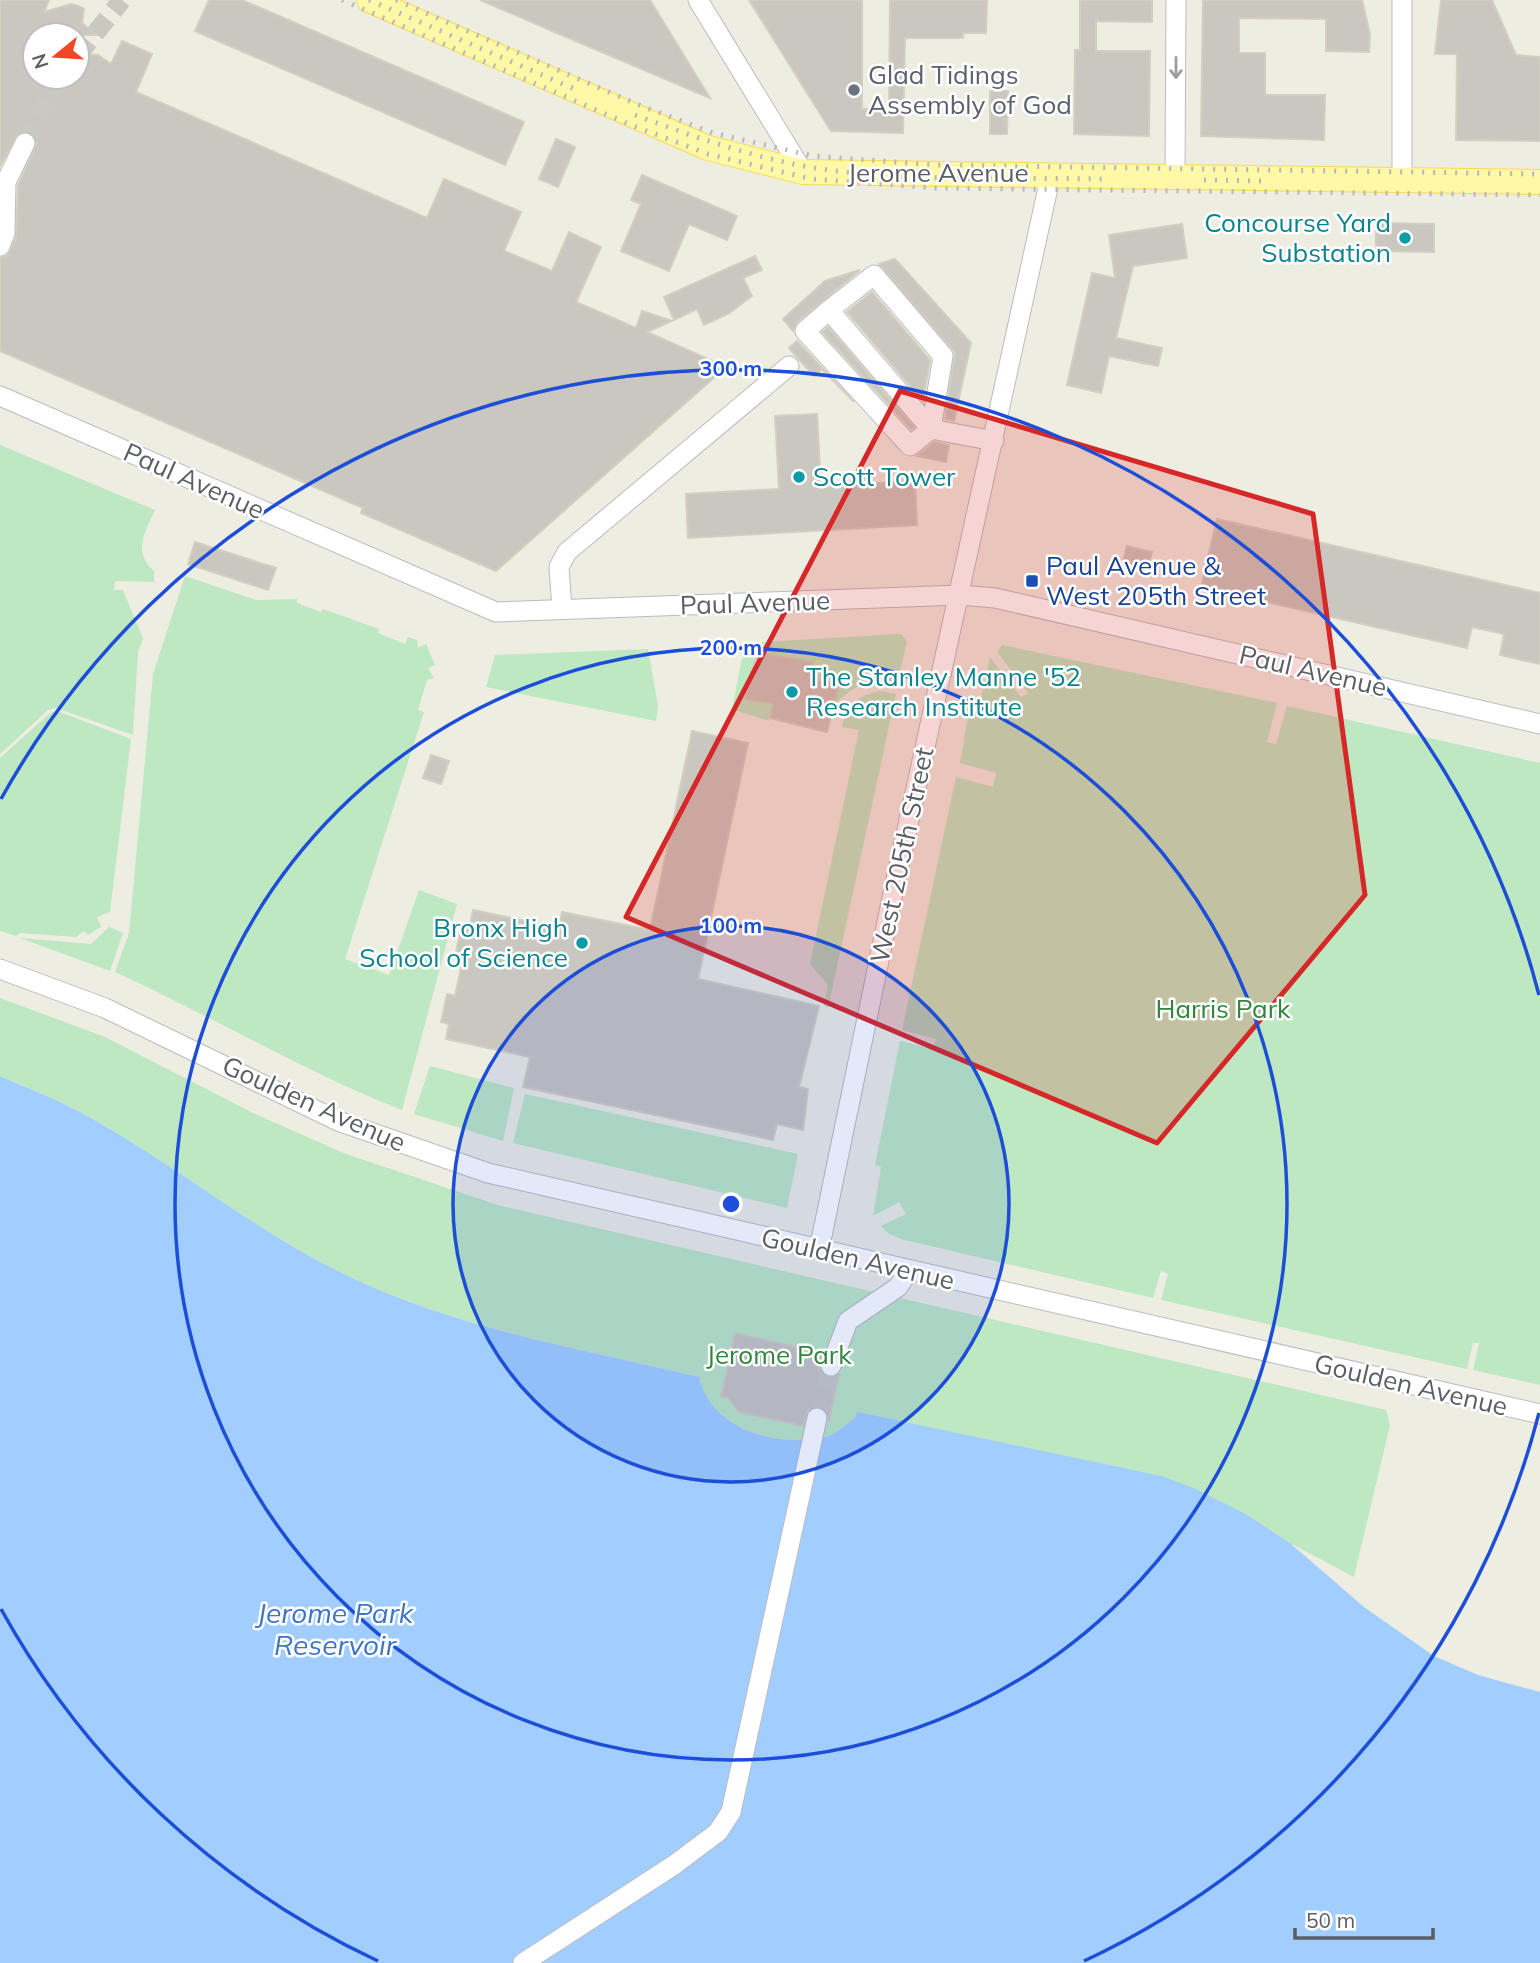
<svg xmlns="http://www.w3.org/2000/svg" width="1540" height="1963" font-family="Mulish,sans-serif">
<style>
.green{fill:#bde8c1}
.water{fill:#a2ceff}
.building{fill:#c9c7bf;stroke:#d3cfc0;stroke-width:2}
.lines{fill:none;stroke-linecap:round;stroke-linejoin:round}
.minor-tunnel{stroke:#c9c9c2;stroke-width:19;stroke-dasharray:19 10;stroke-linecap:butt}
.minor-casing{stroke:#babcc2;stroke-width:21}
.major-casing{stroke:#f9d951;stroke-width:26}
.minor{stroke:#fff;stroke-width:19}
.major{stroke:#fff9a7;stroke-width:24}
.rail{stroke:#b6b7b7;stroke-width:5;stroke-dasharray:2 9;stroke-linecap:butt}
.oneway{stroke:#9d9ea2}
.marked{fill:#d62828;fill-opacity:0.2;stroke:#d62828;stroke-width:5;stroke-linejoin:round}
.ring{fill:none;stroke:#1d4ed8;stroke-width:3.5}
.worship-dot{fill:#6b7280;stroke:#fff;stroke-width:2.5}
.culture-dot{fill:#0f9aa8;stroke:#fff;stroke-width:2.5}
.transit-dot{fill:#1a4fb4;stroke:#fff;stroke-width:2.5}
.labels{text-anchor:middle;stroke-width:5;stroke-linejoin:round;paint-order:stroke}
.worship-label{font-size:26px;fill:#5b616d;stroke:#fff;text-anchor:start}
.street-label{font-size:26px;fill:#5b5e64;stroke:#fff}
.culture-label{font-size:26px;fill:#0d838f;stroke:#fff;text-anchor:end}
.transit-label{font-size:26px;fill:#164399;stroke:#fff;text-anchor:start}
.park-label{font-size:26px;fill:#30863c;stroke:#fff}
.water-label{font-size:28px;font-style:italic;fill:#3e75c9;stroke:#fff}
.centre{fill:#1d4ed8;stroke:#fff;stroke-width:3.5}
.ring-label{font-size:21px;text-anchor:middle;font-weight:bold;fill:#1d4ed8;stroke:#fff;stroke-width:5;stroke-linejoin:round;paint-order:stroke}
</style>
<rect width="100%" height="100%" fill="#eeede2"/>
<g class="green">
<path d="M0 445 155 510C145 532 132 552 154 571V582L115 581 114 590H123L143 639 138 652 133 735 56 708 48 710 0 754Z"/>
<path d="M185 576 256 600 297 599V603L321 612 323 609 379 629 378 633 405 644 408 637 417 640 418 648 426 644 435 665 428 668 434 678 427 680 418 710 424 712 345 959 389 975 419 890 457 904 402 1110C303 1071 212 1016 115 972L129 933 153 674Z"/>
<path d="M901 634 907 642 897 682C869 676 854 686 834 705L839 685 811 678 746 699 773 704 769 721 732 709 745 643Z"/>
<polygon points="1002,645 1277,703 1267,742 1276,744 1287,706 1540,763 1540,1385 1473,1370 1479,1343 1473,1343 1467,1369 1161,1300 1168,1274 1161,1271 1153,1298 901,1239 889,1234 881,1226 906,1214 899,1202 873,1216 881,1167 875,1165 900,1041 933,1049 936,1039 902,1030 956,777 993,787 996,773 960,763 969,711 978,712 990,657 1021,697 1028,693 997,652"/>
<polygon points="648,649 658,706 656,721 486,687 495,655"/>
<path d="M882 691 896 694 828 1008 824 1006 828 985 810 964 859 730 842 727C845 704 860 694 882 691Z"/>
<polygon points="57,711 131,739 110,912 97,917 101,927 88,935 84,931 76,937 20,933 16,936 0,931 0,758 50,713"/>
<polygon points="109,927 123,933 110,971 20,938 91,944"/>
<path d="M0 998 105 1037 253 1113 346 1154 501 1206 1386 1410 1390 1425 1354 1577 1290 1543 1246 1514 1162 1476 857 1413 855 1418C846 1424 833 1436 823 1438 773 1446 712 1430 699 1377 581 1349 454 1328 344 1274 252 1229 172 1162 82 1113 56 1099 27 1088 0 1076Z"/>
<polygon points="430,1066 514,1088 503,1141 414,1114"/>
<polygon points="525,1094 798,1154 787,1208 513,1143"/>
</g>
<path class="water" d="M0 1076C27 1088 56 1099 82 1113 172 1162 252 1229 344 1274 454 1328 581 1349 699 1377 712 1430 773 1446 823 1438 833 1436 846 1424 855 1418L857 1412 1162 1476 1196 1489 1246 1514 1290 1543 1364 1607 1434 1656 1478 1675 1540 1692V1963H0Z"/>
<g class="building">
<polygon points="0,0 49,0 44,12 71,4 78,6 84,9 82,23 96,35 35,35 35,77 77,77 77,54 98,55 111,64 122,41 152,54 136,92 427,218 444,179 521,212 504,251 552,271 569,232 601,247 576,302 636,328 642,311 672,321 647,332 726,367 496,571 361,513 363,508 0,351 0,258 8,255 16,237 18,185 37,143 31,132 19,133 0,166"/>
<polygon points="209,0 242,0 524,122 505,165 195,31"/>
<polygon points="480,0 650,0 710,98 557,33"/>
<polygon points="749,0 862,0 862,109 889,109 890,0 987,0 986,33 963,33 963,38 905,38 903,133 831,131"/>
<polygon points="1080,0 1152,0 1152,22 1096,21 1096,51 1150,51 1149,136 1074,134 1075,50 1080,50"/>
<polygon points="1203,0 1362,0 1370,34 1369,52 1326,51 1326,19 1239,18 1239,53 1265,53 1265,95 1325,95 1324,140 1201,136"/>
<polygon points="1441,0 1492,0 1516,55 1540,57 1540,141 1456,140 1457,54 1435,54"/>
<polygon points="990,91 1008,91 1007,134 990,134"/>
<polygon points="556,139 575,147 558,187 539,179"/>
<polygon points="642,175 737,216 727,240 689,224 669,271 621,251 641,204 631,200"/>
<polygon points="1376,223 1434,224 1434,252 1376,251"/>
<polygon points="1182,224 1187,258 1133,266 1116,338 1162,348 1158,366 1109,356 1101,393 1067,385 1092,273 1115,278 1109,235"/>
<polygon points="755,256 762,270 743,278 752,296 728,314 704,325 697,309 674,320 664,297"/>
<polygon points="895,259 971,343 954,421 945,419 955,352 879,264"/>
<polygon points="860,270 797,322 793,331 783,319 825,281"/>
<polygon points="872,292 930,360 923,401 847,312"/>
<polygon points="828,327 914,427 911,429 822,332"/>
<polygon points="797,341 854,402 822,369 814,376 789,348"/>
<polygon points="817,414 821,486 915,481 917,525 688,538 686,494 779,489 775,416"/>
<polygon points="934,442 949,445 946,462 917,456"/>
<polygon points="1217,519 1540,593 1540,664 1500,655 1504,634 1472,627 1467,648 1201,587"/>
<polygon points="195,542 276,568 268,590 188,564"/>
<polygon points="1127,546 1152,552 1147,571 1122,565"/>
<polygon points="757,652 813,662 811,678 839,685 827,732 770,718 773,704 745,699"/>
<polygon points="692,731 748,743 698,979 819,1006 799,1087 808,1089 803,1130 777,1124 773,1140 523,1087 530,1057 446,1039 449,1024 441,1022 447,994 455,996 463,959 455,957 461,928 469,930 473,910 559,928 562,912 650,930"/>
<polygon points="431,755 449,761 441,784 423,778"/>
<polygon points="735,1333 823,1353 819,1367 821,1373 827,1378 839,1375 829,1420 825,1409 814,1406 808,1410 803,1426 739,1412 728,1398 721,1397"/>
</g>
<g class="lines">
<g class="minor-tunnel">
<polyline points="77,56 122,0"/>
<polyline points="25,143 50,94 62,77"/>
<polyline points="817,1418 831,1366"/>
</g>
<g class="minor-casing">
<g id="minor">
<polyline points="698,0 803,172"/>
<polyline points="1175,176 1176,0"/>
<polyline points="1402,180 1402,0"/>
<polyline points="0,246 5,233 6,182 25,143"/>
<polyline points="829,310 874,275 943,356 931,429 910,446 805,331 829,310 931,429 994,441"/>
<polyline points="0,396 496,612 960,595 995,598 1540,724"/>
<polyline points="562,609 559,567 567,552 789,366"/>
<polyline points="0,969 105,1008 338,1121 488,1173 1540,1414"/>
<polyline points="819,1250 893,893 1051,174"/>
<polyline points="831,1366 848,1321 898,1287 908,1272"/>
<polyline points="523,1963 674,1865 718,1832 731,1812 817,1418"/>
</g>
</g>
<g class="major-casing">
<polyline id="major" points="369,0 708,148 803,172 1540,182"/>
</g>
<use href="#minor" class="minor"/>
<use href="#major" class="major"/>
<g class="rail">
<polyline points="342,0 631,125 708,154 812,179 936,188 1540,195"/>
<polyline points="369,0 577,90"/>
<polyline points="396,0 639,105 713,133 813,156 936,165 1540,174"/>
<path d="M635 115C692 136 748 156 809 167 905 183 1006 177 1103 179"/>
<polyline points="1204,180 1267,181"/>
</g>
</g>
<defs><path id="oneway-shaft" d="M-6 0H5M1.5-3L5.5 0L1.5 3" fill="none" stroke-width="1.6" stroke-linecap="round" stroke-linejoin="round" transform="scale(1.75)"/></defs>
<use class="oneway" href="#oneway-shaft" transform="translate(1176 68) rotate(90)"/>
<path class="marked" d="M900 391 1313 514 1365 895 1157 1143 626 917Z"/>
<circle cx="731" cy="1204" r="278" fill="#1d4ed8" fill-opacity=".12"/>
<g class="ring">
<circle cx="731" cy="1204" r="278"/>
<circle cx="731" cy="1204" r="556"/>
<path d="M1539 1413A835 835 0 0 1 1084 1961M378 1961A835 835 0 0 1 1 1609M1 799A835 835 0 0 1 1539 995"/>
</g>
<circle class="worship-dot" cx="854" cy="90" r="7"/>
<g class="culture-dot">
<circle cx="1405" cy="238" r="7"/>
<circle cx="799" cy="477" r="7"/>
<circle cx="792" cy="692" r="7"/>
<circle cx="582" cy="943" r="7"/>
</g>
<rect class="transit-dot" x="1025" y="574" width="14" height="14" rx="3.5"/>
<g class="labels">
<g class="worship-label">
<text x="868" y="84">Glad Tidings<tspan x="868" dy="30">Assembly of God</tspan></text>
</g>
<g class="street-label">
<text x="938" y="182">Jerome Avenue</text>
<text transform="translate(194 481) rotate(24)" y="9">Paul Avenue</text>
<text transform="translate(755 603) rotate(-2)" y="9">Paul Avenue</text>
<text transform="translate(1313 671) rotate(13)" y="9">Paul Avenue</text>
<text transform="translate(902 855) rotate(-78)" y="9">West 205th Street</text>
<text transform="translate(314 1104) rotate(24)" y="9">Goulden Avenue</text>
<text transform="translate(858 1259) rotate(13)" y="9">Goulden Avenue</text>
<text transform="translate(1411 1385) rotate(13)" y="9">Goulden Avenue</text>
</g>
<g class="culture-label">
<text x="1391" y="232">Concourse Yard<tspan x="1391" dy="30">Substation</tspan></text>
<text x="813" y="486" text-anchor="start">Scott Tower</text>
<text x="806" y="686" text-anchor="start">The Stanley Manne '52<tspan x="806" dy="30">Research Institute</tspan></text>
<text x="568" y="937">Bronx High<tspan x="568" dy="30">School of Science</tspan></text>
</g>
<g class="transit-label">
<text x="1046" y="575">Paul Avenue &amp;<tspan x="1046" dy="30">West 205th Street</tspan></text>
</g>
<g class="park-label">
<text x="1223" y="1018">Harris Park</text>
<text x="779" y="1364">Jerome Park</text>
</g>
<g class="water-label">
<text x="335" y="1623">Jerome Park<tspan x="335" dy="32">Reservoir</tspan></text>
</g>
</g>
<circle cx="731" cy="1204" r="10" class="centre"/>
<g class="ring-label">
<text x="731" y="376">300 m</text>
<text x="731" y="655">200 m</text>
<text x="731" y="933">100 m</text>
</g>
<g transform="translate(56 56) rotate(252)"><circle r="33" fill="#ffffff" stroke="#bdbfc1" stroke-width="2"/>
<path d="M0-5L12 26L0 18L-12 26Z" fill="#f24724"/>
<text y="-10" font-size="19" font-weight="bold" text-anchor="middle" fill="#5b5e64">N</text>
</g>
<path d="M1295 1928v10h138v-10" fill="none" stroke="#5b5e64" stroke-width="3.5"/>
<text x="1306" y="1928" font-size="21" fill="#5b5e64" stroke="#ffffff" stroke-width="5" paint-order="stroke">50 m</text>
</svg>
